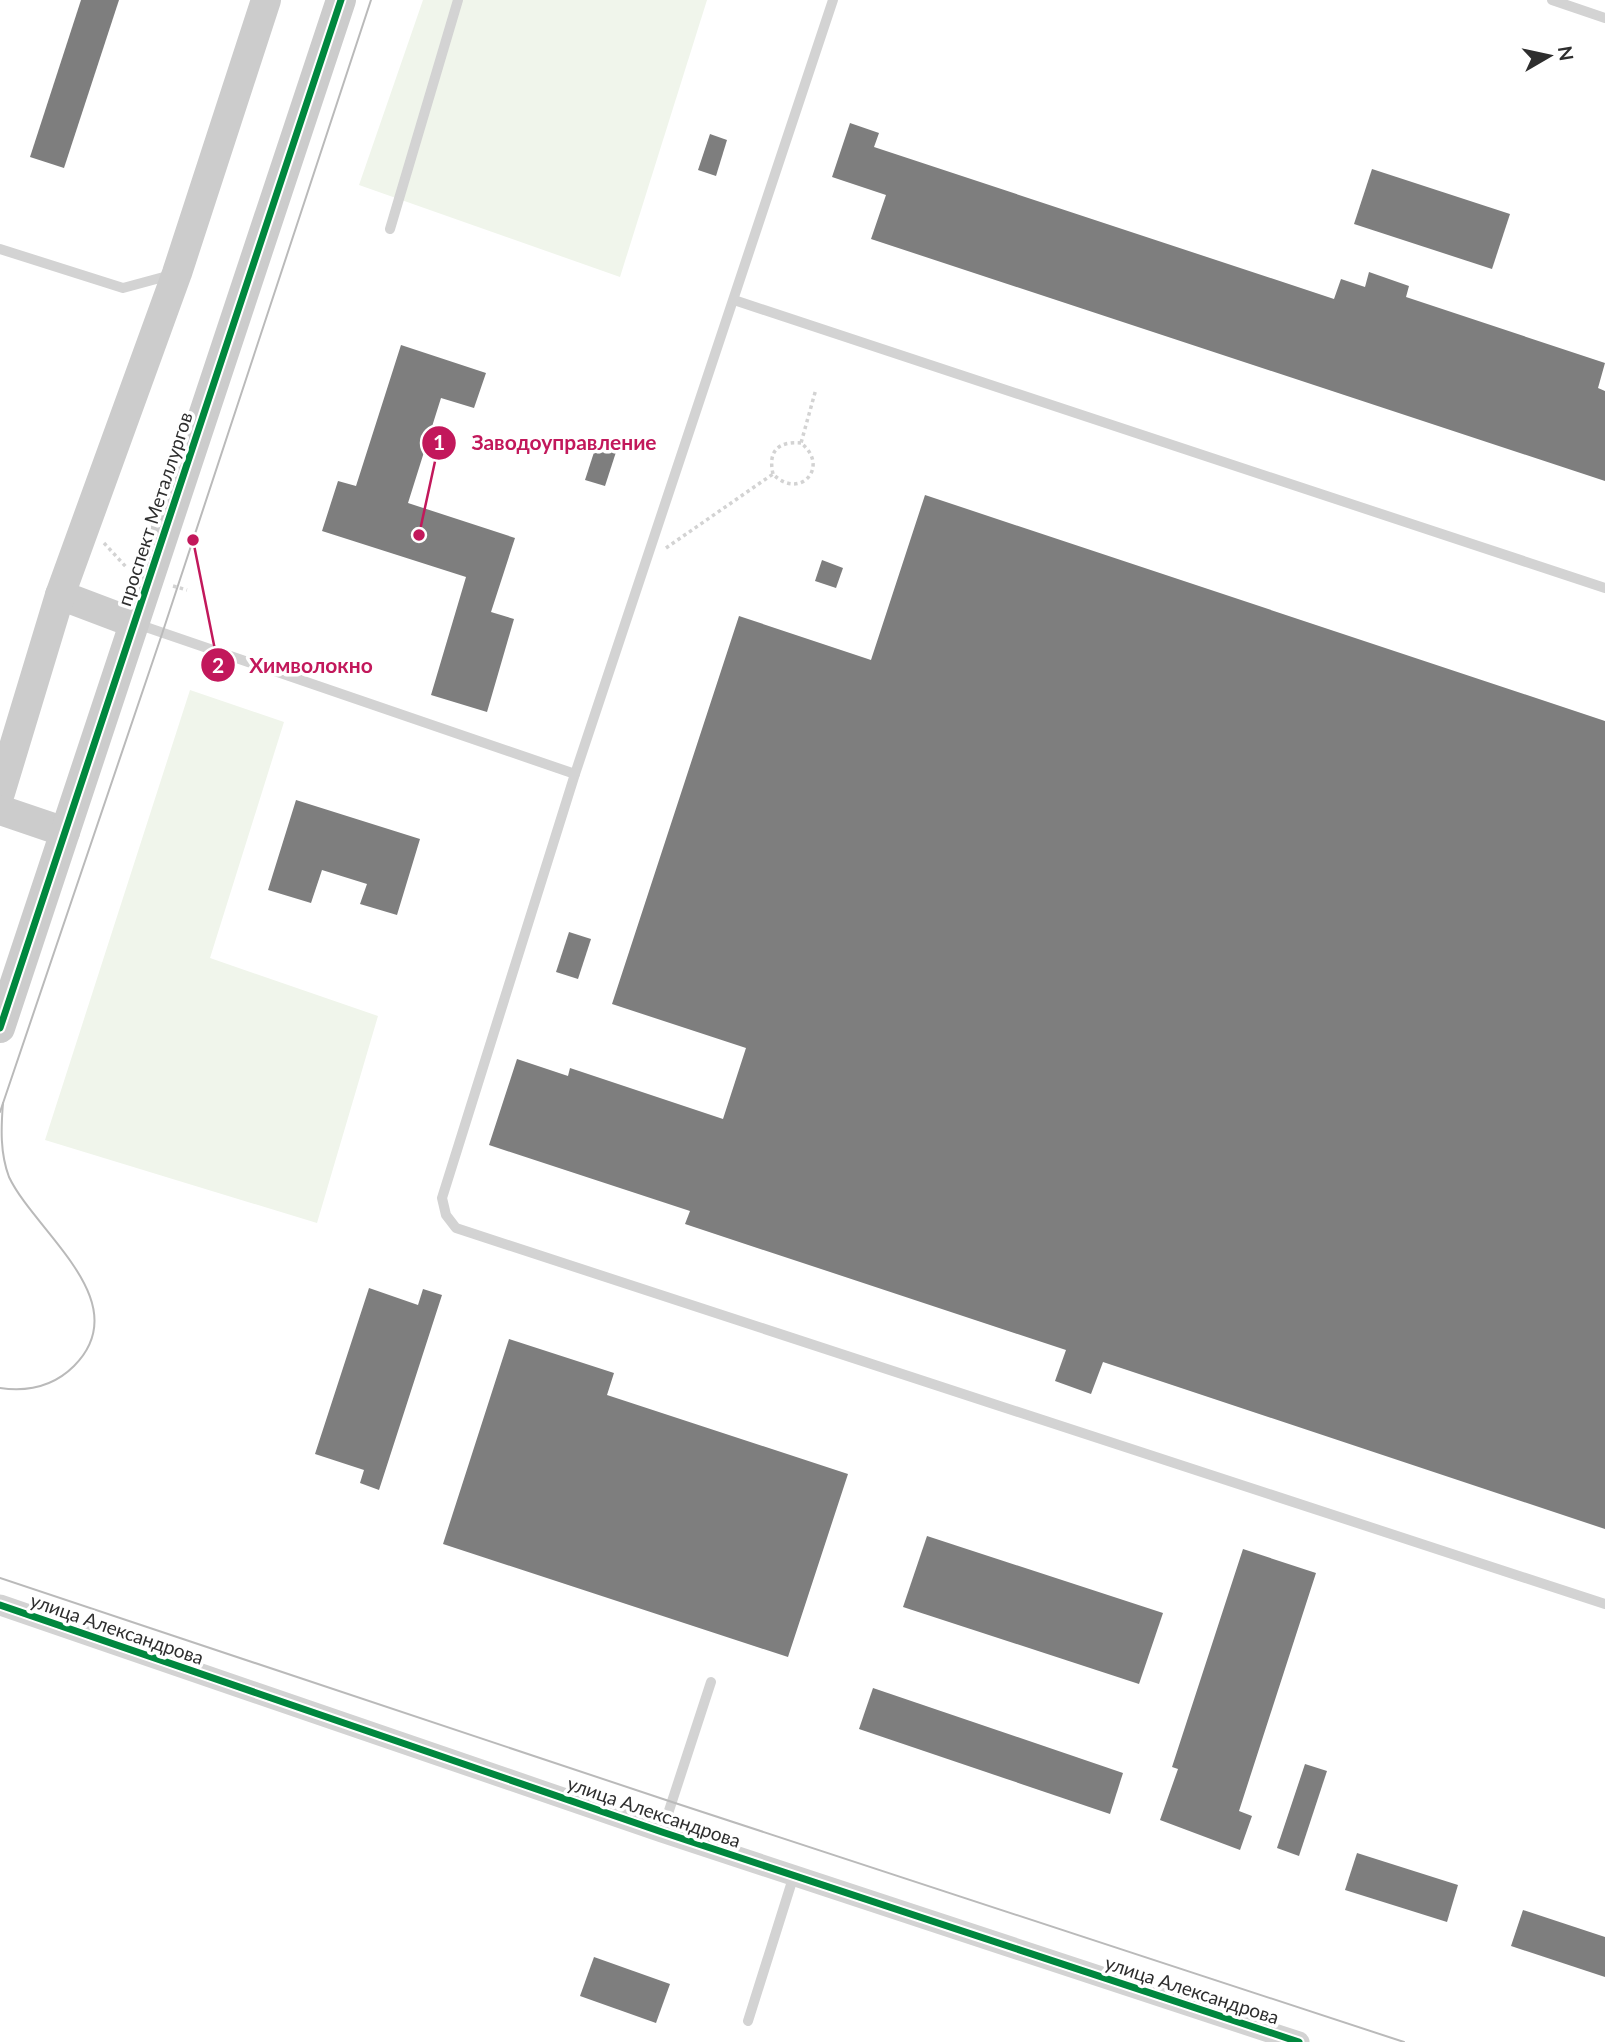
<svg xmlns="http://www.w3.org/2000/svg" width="1605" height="2042" font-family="Lato,sans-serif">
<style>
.green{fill:#f0f5eb}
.building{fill:#7e7e7e}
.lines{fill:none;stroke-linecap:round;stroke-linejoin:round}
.path{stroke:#d3d3d3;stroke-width:3.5;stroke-dasharray:3.5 3.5;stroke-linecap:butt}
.lane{stroke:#d3d3d3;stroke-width:10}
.street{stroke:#d3d3d3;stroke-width:21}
.secondary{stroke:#ccc;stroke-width:30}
.tram{stroke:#bababa;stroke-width:2}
.cycleway-casing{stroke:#fff;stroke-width:11}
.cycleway{stroke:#00873e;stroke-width:7}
.labels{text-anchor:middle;stroke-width:7;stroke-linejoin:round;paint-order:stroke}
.street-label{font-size:19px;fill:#2e2e2e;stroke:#fff}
.leader{fill:none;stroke:#c2185b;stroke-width:2.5}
.callout-dot{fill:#c2185b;stroke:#fff;stroke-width:2.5}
.mark-label{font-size:21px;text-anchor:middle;font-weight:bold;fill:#fff}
.callout-label{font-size:21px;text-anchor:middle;font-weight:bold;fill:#c2185b;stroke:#fff;stroke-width:7;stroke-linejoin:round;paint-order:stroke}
</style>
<rect width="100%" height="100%" fill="#fff"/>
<g class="green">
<polygon points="423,0 707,0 620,277 359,185"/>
<polygon points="190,690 284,722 210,958 378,1016 317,1223 45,1140"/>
</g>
<g class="building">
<polygon points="81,0 119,0 64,168 30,157"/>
<polygon points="850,123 879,133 874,147 1334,299 1341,279 1365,287 1369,272 1409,286 1406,297 1605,363 1598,388 1605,391 1605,481 871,239 886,195 832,177"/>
<polygon points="710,134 727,140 716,176 698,170"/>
<polygon points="1372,169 1510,214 1492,269 1354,224"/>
<polygon points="401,345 486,373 474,408 441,398 408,503 515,538 491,612 514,619 487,712 431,695 466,577 322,531 338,481 356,486"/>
<polygon points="597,443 617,449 605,486 585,480"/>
<polygon points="925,495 1605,721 1605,1529 1103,1362 1091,1394 1055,1381 1066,1350 685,1224 690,1211 489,1145 517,1059 568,1076 570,1068 723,1119 746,1048 612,1004 739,616 871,660"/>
<polygon points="822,560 843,568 836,588 815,581"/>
<polygon points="296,800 420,839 397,915 360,904 367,884 322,870 311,903 268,890"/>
<polygon points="569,932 591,939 578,979 556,972"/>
<polygon points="369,1288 418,1305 423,1289 442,1295 379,1490 360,1483 364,1470 315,1454"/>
<polygon points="509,1339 614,1373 607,1395 848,1474 788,1657 443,1544"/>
<polygon points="927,1536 1163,1613 1139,1684 903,1607"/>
<polygon points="1243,1549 1316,1573 1239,1811 1252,1816 1240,1850 1160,1820 1178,1769 1172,1767"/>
<polygon points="873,1688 1123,1773 1110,1814 859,1729"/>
<polygon points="1305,1764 1327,1771 1299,1856 1277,1848"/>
<polygon points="1357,1853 1458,1885 1447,1922 1345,1890"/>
<polygon points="1523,1910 1605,1937 1605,1977 1511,1946"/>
<polygon points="594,1957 670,1984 656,2023 580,1996"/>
</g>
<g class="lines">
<g class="path">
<path d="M773 474C768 452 777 441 801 443"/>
<polyline points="104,543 127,568"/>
<path d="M666 548 773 474C799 501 831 467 801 443L816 389"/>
<polyline points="173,586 187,590"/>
</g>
<g class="lane">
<polyline points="833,0 575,774 442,1198 446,1215 456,1228 1605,1604"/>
<polyline points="1552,0 1605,18"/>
<polyline points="390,229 458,0"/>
<polyline points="0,249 123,288 171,275"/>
<polyline points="734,300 1605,588"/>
<polyline points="137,624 575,774"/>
<polyline points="662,1832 711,1682"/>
<polyline points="748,2021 794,1875"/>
</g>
<polyline class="street" points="0,1605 662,1832 1299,2042"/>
<g class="secondary">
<polyline points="60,595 134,623"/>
<polyline points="0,793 60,595 177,273 266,0"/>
<polyline points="0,810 65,832"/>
<polyline points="0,1028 341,0"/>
</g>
<g class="tram">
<polyline points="0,1112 162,634 371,0"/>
<path d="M0 1388C28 1392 54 1386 74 1366 138 1302 35 1232 9 1177 0 1153 1 1128 3 1103"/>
<polyline points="0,1578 672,1802 1404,2042"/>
</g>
<g class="cycleway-casing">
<g id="cycleway">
<polyline points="0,1028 341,0"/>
<polyline points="0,1605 662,1832 1299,2042"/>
</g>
</g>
<use href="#cycleway" class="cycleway"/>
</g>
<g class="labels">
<g class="street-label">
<text transform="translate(155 509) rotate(-72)" y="7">проспект Металлургов</text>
<text transform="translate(117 1629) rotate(19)" y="7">улица Александрова</text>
<text transform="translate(654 1812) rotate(19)" y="7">улица Александрова</text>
<text transform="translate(1192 1990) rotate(18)" y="7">улица Александрова</text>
</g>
</g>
<path class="leader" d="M419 535L439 443M193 540L218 665"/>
<g class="callout-dot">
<circle cx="419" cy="535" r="7"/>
<circle cx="193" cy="540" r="7"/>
<circle cx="439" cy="443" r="18"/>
<circle cx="218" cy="665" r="18"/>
</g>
<g class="mark-label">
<text x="439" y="450">1</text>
<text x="218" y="673">2</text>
</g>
<g class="callout-label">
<text x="564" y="450">Заводоуправление</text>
<text x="311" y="673">Химволокно</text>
</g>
<g transform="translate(1549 56) rotate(81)" stroke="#ffffff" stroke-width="5" paint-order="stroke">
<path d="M0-5L12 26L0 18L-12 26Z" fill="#2e2e2e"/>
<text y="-10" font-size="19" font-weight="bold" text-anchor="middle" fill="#2e2e2e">N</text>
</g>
</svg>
